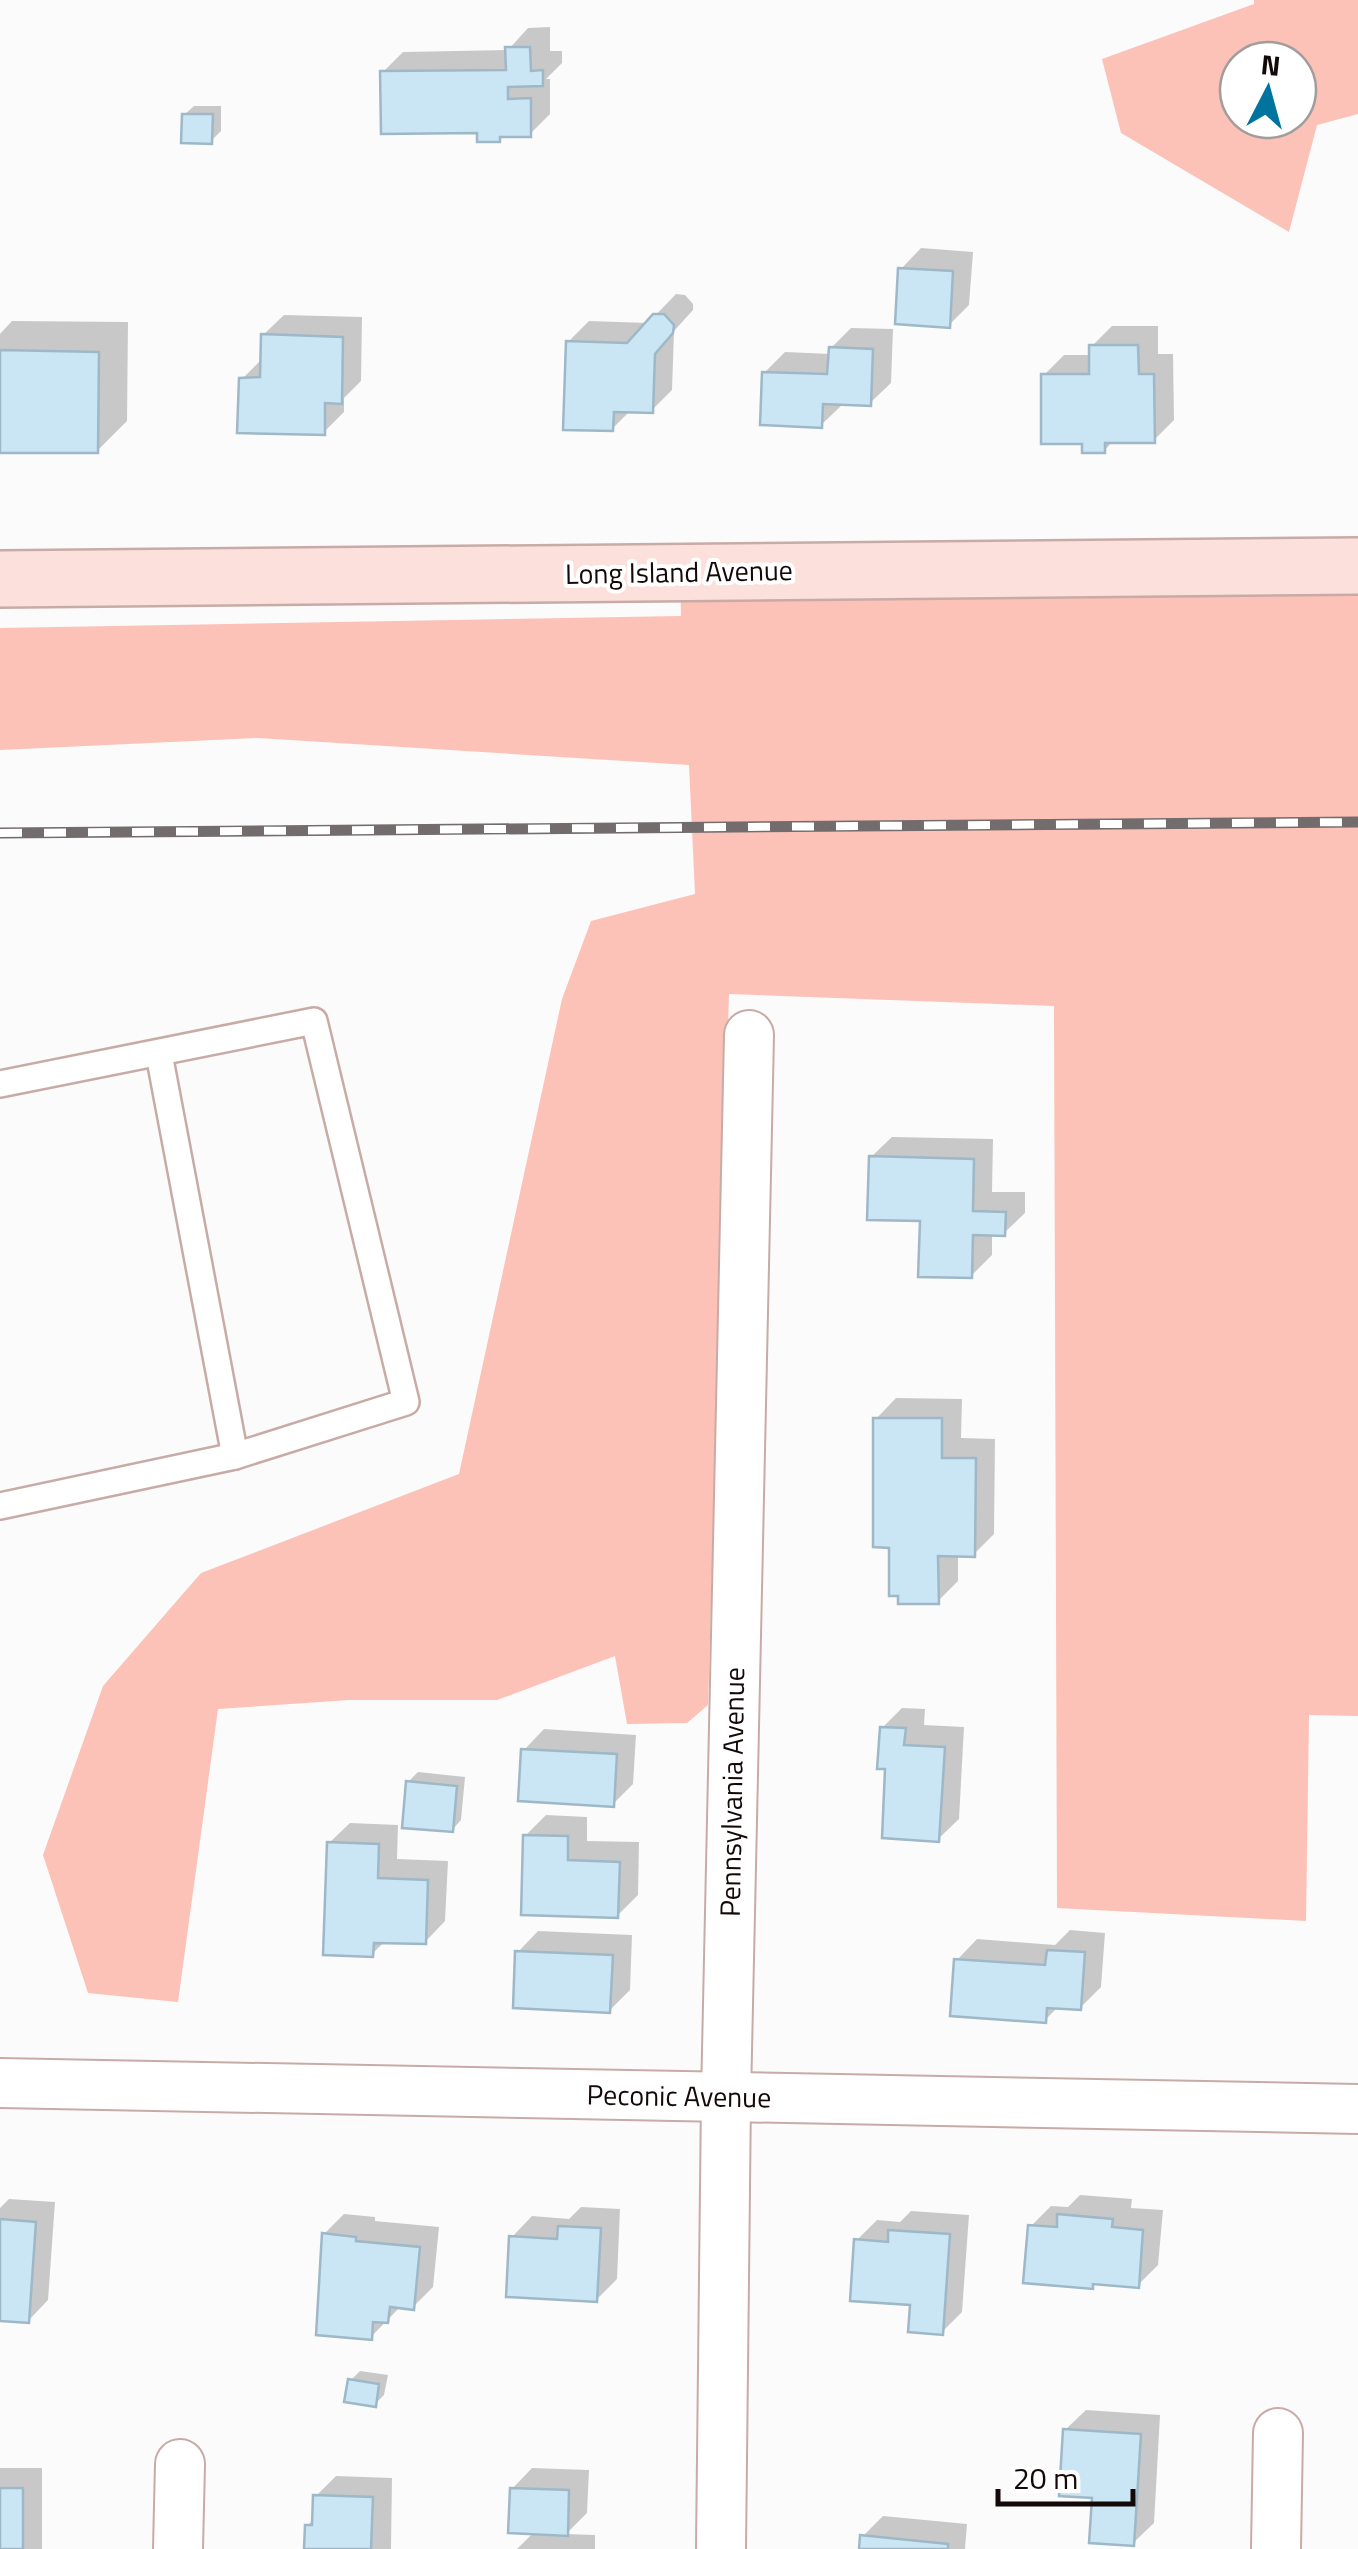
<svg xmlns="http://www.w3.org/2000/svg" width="1358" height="2549" font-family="'Titillium Web',sans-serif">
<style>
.green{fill:#fcc1b7;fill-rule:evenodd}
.shadow{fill:#0003}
.building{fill:#cae5f4;stroke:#9eb8c7;stroke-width:2.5}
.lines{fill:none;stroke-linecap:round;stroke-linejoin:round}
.lane-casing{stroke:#c8aba6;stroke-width:30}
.street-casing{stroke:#c8aba6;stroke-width:52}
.secondary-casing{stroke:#c8aba6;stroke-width:60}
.lane{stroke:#fff;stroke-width:25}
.street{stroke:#fff;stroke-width:48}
.secondary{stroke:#fce0dc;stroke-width:55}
.rail-casing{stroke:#726c6c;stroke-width:11}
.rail{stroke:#fff;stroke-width:8;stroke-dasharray:22;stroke-linecap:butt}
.labels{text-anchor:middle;stroke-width:8;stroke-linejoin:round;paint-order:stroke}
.street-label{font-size:28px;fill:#130908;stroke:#fff}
</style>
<rect width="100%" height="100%" fill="#fbfbfb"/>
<g class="green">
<path d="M1254 0H1358V114L1317 125 1289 232 1121 133 1102 59 1254 4ZM1238 60H1298V120H1238Z"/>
<polygon points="1358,566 1358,1716 1309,1715 1306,1921 1057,1908 1054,1006 729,994 708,1705 687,1723 627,1724 615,1656 497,1700 349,1700 218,1709 178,2002 88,1993 43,1855 103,1686 201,1573 459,1474 562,999 591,921 695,894 689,765 258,738 0,750 0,628 681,616 680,572"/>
</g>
<g class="shadow">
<polygon points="550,27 550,51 562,51 562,63 546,79 550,79 550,114 530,134 504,135 499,139 383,72 403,52 508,50 528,28"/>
<polygon points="194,106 221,106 221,131 211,141 184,115"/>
<polygon points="921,248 973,252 969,305 949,325 901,269"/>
<polygon points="676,294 685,295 693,304 693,310 674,331 672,390 652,410 631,410 612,429 568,342 589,321 648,323"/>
<polygon points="284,315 362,317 361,381 344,398 344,412 324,432 242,379 263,358 263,335"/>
<polygon points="12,321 128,322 127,421 97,451 0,450 0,334"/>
<polygon points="1112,326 1158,326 1158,354 1173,354 1174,420 1154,440 1114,440 1104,451 1085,441 1044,375 1064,355 1092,355 1092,346"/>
<polygon points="851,328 893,329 891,383 870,403 842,405 821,425 764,373 785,352 831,354 831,348"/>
<polygon points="892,1137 993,1139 992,1192 1025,1192 1025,1213 1004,1233 992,1233 992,1255 971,1276 871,1157"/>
<polygon points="896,1398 962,1399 961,1438 995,1439 994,1534 974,1554 958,1554 958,1581 938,1601 892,1545 876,1419"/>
<polygon points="902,1708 925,1709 924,1725 964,1727 959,1819 938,1839 888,1767 882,1728"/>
<polygon points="544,1729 636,1735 633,1784 613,1804 524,1750"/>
<polygon points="418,1772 465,1777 461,1820 452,1830 408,1782"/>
<polygon points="546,1815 587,1817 587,1841 639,1842 638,1895 617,1916 525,1836"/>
<polygon points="350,1823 398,1825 397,1859 448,1861 445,1921 425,1942 386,1940 372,1954 329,1843"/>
<polygon points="1070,1930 1105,1933 1101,1987 1080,2008 1059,2006 1045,2020 957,1960 977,1939 1055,1945"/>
<polygon points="538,1931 632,1935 630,1990 609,2011 518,1952"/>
<polygon points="1080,2195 1132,2199 1131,2208 1163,2210 1158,2265 1138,2285 1097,2282 1092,2286 1031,2226 1051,2206 1068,2207"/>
<polygon points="9,2199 55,2202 48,2300 28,2321 0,2319 0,2208"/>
<polygon points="581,2207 620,2209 617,2279 596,2300 512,2237 532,2216 569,2219"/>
<polygon points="911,2211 969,2215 962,2312 942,2332 857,2240 877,2220 900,2222"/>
<polygon points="344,2214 375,2217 375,2221 439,2227 433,2287 413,2307 401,2306 371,2337 324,2234"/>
<polygon points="360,2371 388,2375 384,2395 375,2404 350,2381"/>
<polygon points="1086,2410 1160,2415 1154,2523 1133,2543 1095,2496 1065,2430"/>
<rect x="0" y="2468" width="42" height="81"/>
<polygon points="532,2468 589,2470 587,2513 566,2534 595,2535 595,2549 517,2549 534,2532 512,2489"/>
<polygon points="336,2476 392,2478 391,2549 306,2549 307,2526 315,2518 316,2496"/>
<polygon points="883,2516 967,2524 965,2549 861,2549 863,2536"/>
</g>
<g class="building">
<polygon points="505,47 530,47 531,71 543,70 543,86 508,87 508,99 531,98 531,137 500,137 500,142 477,142 477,133 381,134 380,71 506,70"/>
<polygon points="182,114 213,114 212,144 181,143"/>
<polygon points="898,268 953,271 950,328 895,324"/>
<polygon points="653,314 664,314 674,325 673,333 655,354 653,413 614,412 613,431 563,430 566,341 627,343"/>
<polygon points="261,334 343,337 342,404 325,403 325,435 237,433 239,378 260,377"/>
<polygon points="1089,345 1138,345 1139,374 1154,374 1155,443 1105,443 1105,453 1082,453 1082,444 1041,444 1041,374 1089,374"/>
<polygon points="829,347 873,349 871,406 823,404 822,428 760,425 762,372 827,374"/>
<polygon points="0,350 99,352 98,453 0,453"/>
<polygon points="869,1156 974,1159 973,1211 1006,1212 1005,1236 973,1235 972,1278 918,1277 920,1221 867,1220"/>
<polygon points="873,1418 942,1418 942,1458 976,1458 975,1557 938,1556 939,1604 898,1604 898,1596 889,1596 889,1548 873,1547"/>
<polygon points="880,1727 906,1728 904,1745 945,1747 939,1842 882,1838 885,1769 877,1769"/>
<polygon points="521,1749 617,1754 614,1807 518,1801"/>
<polygon points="406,1781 457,1786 453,1832 402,1828"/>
<polygon points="523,1835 568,1836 568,1860 620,1862 618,1918 521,1915"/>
<polygon points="327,1842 379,1844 378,1878 428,1880 426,1944 374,1943 373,1957 323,1955"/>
<polygon points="1047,1950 1085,1952 1081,2010 1047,2008 1046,2023 950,2016 954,1959 1045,1965"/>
<polygon points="515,1951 613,1955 610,2013 513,2008"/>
<polygon points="1057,2214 1113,2219 1112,2227 1143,2230 1139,2288 1093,2284 1093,2289 1023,2283 1028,2225 1057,2227"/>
<polygon points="0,2219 36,2222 29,2323 0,2321"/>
<polygon points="558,2226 601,2228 597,2302 506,2297 509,2236 557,2239"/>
<polygon points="888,2230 950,2234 943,2335 908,2332 910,2305 850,2301 854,2239 888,2242"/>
<polygon points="322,2233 356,2237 356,2241 420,2247 414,2310 390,2307 388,2323 373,2322 372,2340 316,2335"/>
<polygon points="348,2379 379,2384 376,2407 344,2402"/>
<polygon points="1063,2429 1141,2434 1134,2546 1089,2543 1092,2498 1059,2496"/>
<rect x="0" y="2488" width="23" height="61"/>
<polygon points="510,2488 569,2490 568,2536 508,2533"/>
<polygon points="313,2495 373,2497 371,2549 304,2549 305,2525 312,2525"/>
<polygon points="860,2535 948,2544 948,2549 859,2549"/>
</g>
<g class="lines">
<g class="lane-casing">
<g id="lane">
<polyline points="159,1054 235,1456"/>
<polyline points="0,1084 314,1021 406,1402 235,1456 0,1506"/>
</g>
</g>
<g class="street-casing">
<g id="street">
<polyline points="0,2083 1358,2109"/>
<polyline points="178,2549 180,2464"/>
<polyline points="721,2549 726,2097 749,1035"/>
<polyline points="1276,2549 1278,2433"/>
</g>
</g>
<g class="secondary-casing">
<polyline id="secondary" points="0,579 1358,566"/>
</g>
<use href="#lane" class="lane"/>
<use href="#street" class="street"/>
<use href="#secondary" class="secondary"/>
<g class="rail-casing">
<polyline id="rail" points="0,833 1358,822"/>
</g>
<use href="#rail" class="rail"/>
</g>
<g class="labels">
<g class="street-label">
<text transform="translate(679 572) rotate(-1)" y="10">Long Island Avenue</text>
<text transform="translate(732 1792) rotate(-89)" y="10">Pennsylvania Avenue</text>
<text transform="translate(679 2096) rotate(1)" y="10">Peconic Avenue</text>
</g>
</g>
<g transform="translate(1268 90) rotate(6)"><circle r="48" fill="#ffffff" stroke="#a19d9c" stroke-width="2.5"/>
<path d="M0-8L18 38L0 25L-18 38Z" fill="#00749e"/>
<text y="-15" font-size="28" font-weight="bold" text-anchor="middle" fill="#130908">N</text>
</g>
<path d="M998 2489v15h135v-15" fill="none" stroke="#130908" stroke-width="5"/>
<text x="1013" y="2489" font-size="30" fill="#130908" stroke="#ffffff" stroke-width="8" paint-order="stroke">20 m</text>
</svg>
